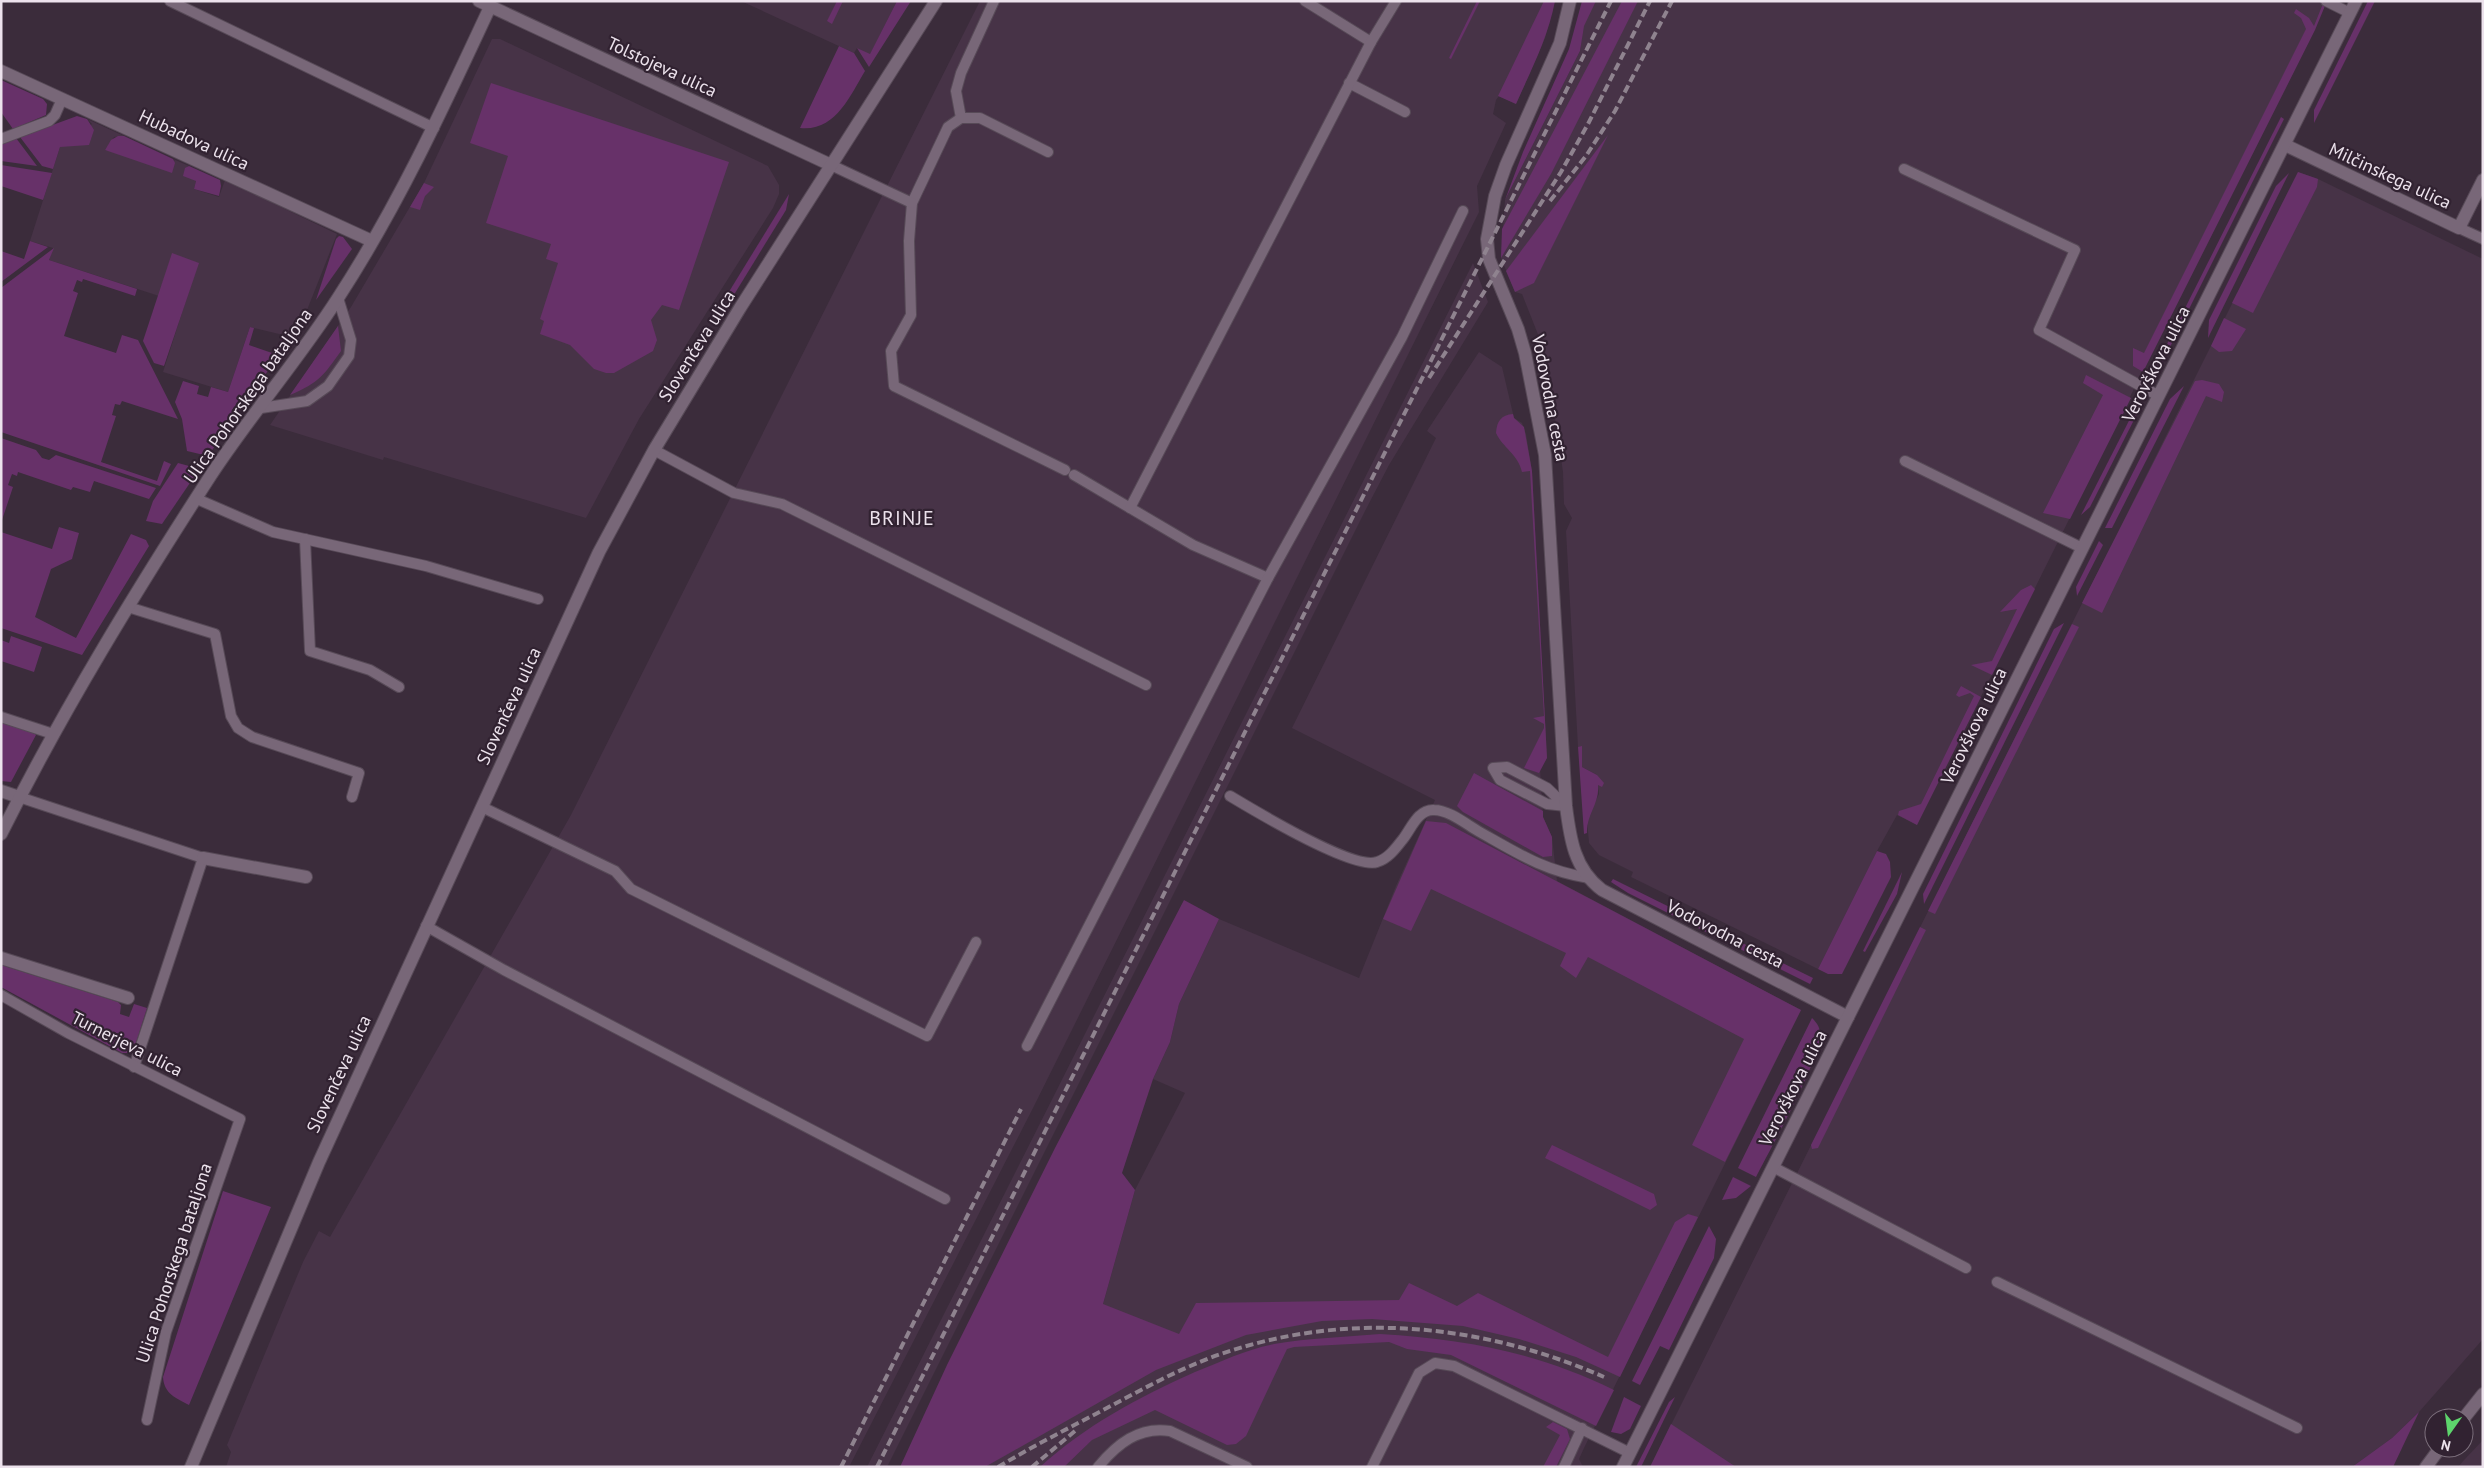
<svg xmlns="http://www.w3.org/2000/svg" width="2484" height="1468" font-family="'PT Sans',sans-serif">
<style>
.built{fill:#473347}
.green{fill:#673169}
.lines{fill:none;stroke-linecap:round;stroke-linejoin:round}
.service-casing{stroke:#574a57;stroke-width:12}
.minor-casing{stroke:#574a57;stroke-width:14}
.tertiary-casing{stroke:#574a57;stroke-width:14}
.service{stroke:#786778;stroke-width:10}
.minor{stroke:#786778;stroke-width:12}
.tertiary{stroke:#786778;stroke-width:12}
.rail{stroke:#8f838f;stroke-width:4;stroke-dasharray:8 4;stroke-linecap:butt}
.labels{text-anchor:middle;stroke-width:4.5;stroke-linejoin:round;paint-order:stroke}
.street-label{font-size:18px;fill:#ece2ec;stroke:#312231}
.quarter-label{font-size:20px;letter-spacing:1px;fill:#ece2ec;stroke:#312231}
</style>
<rect width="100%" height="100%" fill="#3b2c3b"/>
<g class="built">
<polygon points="741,1 897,1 870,55 857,48 854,53"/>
<polygon points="980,1 1555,1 1545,38 1516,104 1499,96 1496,100 1493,114 1506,123 1477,186 1479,212 1033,1108 849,1467 226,1467 231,1452 227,1445 303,1262 319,1231 330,1237 571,815"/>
<polygon points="1596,1 2327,1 1917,825 1897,815 1877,851 1818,969 1631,877 1633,872 1599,855 1589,843 1587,819 1599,794 1597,775 1582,767 1582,747 1578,747 1566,531 1572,518 1564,504 1563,472 1556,424 1541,342 1522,294 1515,292 1501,258 1505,200 1580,51 1583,26"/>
<polygon points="492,39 500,39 768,166 779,185 779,194 773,208 639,419 586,518 384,457 383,460 270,425 351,307 424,183"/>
<polygon points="87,119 124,136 114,137 105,150 175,161 173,159 189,166 187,167 196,181 194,189 219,197 225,180 337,234 296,338 250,327 228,392 163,372 198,263 172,254 159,296 49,260 53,248 30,241 60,147 92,124"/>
<polygon points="2298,172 2318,179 2483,259 2483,1339 2419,1412 2392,1438 2352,1467 1650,1467"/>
<polygon points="1473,263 1488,302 1389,465 1365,511 887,1467 867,1467"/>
<polygon points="1479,352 1502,367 1514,418 1522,423 1526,434 1532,471 1547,758 1540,768 1543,817 1552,837 1557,881 1801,1010 1584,1448 1579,1459 1583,1467 985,1467 1008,1453 1103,1304 1135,1190 1185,1093 1153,1079 1170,1042 1179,1004 1219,919 1359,978 1396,886 1435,800 1292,728 1436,438 1427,431"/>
<polygon points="2483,1440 2483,1467 2458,1467 2465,1459"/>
</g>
<g class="green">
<polygon points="837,1 843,1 832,24 827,21"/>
<polygon points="897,1 911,1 869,67 857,48 870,54"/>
<polygon points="1477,1 1480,1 1451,59 1449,58"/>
<path d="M1544 1H1555C1548 38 1531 70 1516 104L1498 96Z"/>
<polygon points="1582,1 1596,1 1584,26 1580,51 1505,200 1523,152 1569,49"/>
<polygon points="1622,1 1638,1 1551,174 1501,258 1502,229"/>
<polygon points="2324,1 2327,1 2315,30 2143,372 2133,366 2133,348 2144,353 2306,29 2301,18 2294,13 2296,9 2309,18 2314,26"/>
<polygon points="2368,1 2375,1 2314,123 2314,110"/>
<path d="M839 46 854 53 865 71C850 96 835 132 800 128Z"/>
<polygon points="1,80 43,99 47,104 46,115 13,129 1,112"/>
<polygon points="491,83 729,162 679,310 662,305 651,320 657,340 653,351 614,373 606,373 594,369 570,345 540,334 544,321 540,319 558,263 546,259 551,244 486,223 508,156 470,143"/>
<polygon points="77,116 87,119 94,130 89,145 60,147 53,169 42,166 20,137"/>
<polygon points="2281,117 2284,119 2158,371 2152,374"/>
<polygon points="1608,135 1534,283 1515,292 1506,271"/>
<polygon points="118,136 124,136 173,159 175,163 172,173 105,150 111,140"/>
<polygon points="16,138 37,166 1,161 1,144"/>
<polygon points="1,165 52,173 43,200 1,186"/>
<polygon points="189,166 220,180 221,186 219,196 194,189 196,181 183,176 185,168"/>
<polygon points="2298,172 2318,179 2317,187 2253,313 2232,303"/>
<polygon points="2289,173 2208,338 2209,320 2276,186"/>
<polygon points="424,183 434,187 425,196 420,210 410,207"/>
<polygon points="789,194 786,210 732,298 727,295"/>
<polygon points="339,236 343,237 352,249 316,300 336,239"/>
<polygon points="30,241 48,247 1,282 1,251 24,259"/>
<polygon points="54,248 49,260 137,289 135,296 83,279 82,282 77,280 73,291 78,293 64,336 116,353 122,335 138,340 178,419 122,401 120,405 115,404 112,415 116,416 101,462 157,481 164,461 171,464 160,486 1,432 1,288"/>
<polygon points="172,253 199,263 164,366 154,363 143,341"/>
<polygon points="2224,318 2246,329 2232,351 2219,352 2211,346"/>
<path d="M338 326 341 351C323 376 320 382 290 395Z"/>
<polygon points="250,327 254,328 249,345 272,353 284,336 291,338 208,456 187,451 182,419 175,402 183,381 199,386 197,394 208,397 211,387 228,392"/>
<polygon points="2086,375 2131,398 2070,519 2043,513 2103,395 2083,383"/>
<polygon points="2202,380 2219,384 2224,392 2222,402 2206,396 2102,613 2082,603 2195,381"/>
<polygon points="2184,386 2112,528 2105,528 2170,399"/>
<polygon points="2137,405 2138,412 2090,507 2081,515"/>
<path d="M1513 414 1514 418 1524 427 1532 471 1547 758 1539 773 1524 768 1544 728V724L1533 718 1544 716 1530 471 1522 472C1518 454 1503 448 1496 433 1497 421 1501 415 1513 414Z"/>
<polygon points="1,438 36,450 42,458 49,460 56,455 156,488 149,499 94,481 90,492 73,487 71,490 18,472 17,476 12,474 8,485 13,487 1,523"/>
<polygon points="178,463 189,466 196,474 162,524 146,521 153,501"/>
<polygon points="59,527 79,533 72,559 51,569 35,617 76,638 131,534 146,540 149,546 82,655 1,628 1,532 52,549"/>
<polygon points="2099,541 2103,545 2077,596 2076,587"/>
<polygon points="2031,585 2035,589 1992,675 1971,665 1992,661 2017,609 2000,612 2021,590"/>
<polygon points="2064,623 1924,904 1923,894 2054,629"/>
<polygon points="2072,624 2079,627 1935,914 1928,911"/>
<polygon points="11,636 42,647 34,672 1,661 1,640 9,643"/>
<polygon points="1961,686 1981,697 1917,825 1898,815 1899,811 1921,804 1974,696 1970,693 1959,697 1956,695"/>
<polygon points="1,721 32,731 36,735 11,782 1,781"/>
<path d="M1582 746V767L1597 775 1604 783 1602 787 1598 785C1600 803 1586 815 1587 833L1584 834 1578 747Z"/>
<polygon points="1474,773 1543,811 1543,817 1552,837 1552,856 1543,857 1463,812 1457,806"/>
<polygon points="1426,821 1446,823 1801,1010 1725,1162 1692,1145 1744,1039 1588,957 1576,978 1560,966 1566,953 1431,889 1411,931 1383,919"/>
<polygon points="1877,851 1886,854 1890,862 1891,877 1842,974 1828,974 1818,969"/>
<polygon points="1902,872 1897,894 1865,952 1863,951"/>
<polygon points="1613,879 1813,978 1810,984 1628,893 1611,882"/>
<polygon points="1184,900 1219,919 1179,1004 1170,1042 1153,1079 1122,1173 1135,1190 1103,1304 1179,1334 1196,1303 1399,1300 1409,1283 1457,1306 1478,1293 1608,1357 1675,1222 1688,1214 1698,1217 1620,1377 1576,1357 1519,1339 1463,1326 1372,1319 1322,1321 1246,1335 1156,1370 985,1467 900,1467 947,1365 1055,1148"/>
<polygon points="1920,927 1926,930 1818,1148 1812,1149 1811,1145"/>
<polygon points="1,965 118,1002 121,1005 120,1014 129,1017 134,1004 147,1008 134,1049 128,1053 122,1053 1,987"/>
<path d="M1812 1018C1817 1023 1820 1027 1820 1034 1822 1057 1769 1151 1756 1177L1738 1168Z"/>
<polygon points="1552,1145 1654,1194 1657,1205 1650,1210 1545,1158"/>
<polygon points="1733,1177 1751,1186 1736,1198 1722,1200"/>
<path d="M223 1191 271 1207 189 1405C176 1398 164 1394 163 1377Z"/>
<polygon points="1709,1226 1716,1239 1714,1258 1669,1350 1660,1346 1640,1385 1632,1381"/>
<path d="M1380 1334C1464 1339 1537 1352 1614 1390L1596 1426 1451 1355 1407 1349 1389 1342 1294 1347 1287 1349 1246 1436 1236 1444 1227 1445 1155 1410 1092 1440 1064 1467H1040C1086 1425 1139 1397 1195 1372 1220 1362 1247 1349 1274 1344 1309 1338 1345 1337 1380 1334Z"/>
<polygon points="1624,1397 1641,1406 1630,1429 1621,1434 1611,1432"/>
<polygon points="1675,1397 1641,1467 1636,1467 1669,1402"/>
<polygon points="2419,1412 2393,1467 2352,1467 2392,1438"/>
<polygon points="1553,1422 1567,1429 1570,1439 1556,1467 1543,1467 1560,1435 1546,1427"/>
<polygon points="1671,1424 1736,1467 1650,1467"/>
</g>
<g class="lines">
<g class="service-casing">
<g id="service">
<polyline points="170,1 434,128"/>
<polyline points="1305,1 1371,42"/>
<polyline points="2326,1 2350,13"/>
<polyline points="1349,83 1405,112"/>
<polyline points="961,118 956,91 961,73 994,1"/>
<polyline points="1,139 49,121 55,115 62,99"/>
<polyline points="1048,152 980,118 961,118 948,127 912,203 909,241 911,315 891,351 894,386 1065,470"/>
<polyline points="831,165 912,203"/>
<polyline points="1904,169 2075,250 2039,330 2159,396"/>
<polyline points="2459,228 2483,239"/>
<polyline points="261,408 307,401 328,386 349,356 351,340 338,298"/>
<polyline points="654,450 734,493 782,504 1146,685"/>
<polyline points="1905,461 2082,548"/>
<polyline points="1074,475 1193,545 1268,578"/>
<polyline points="197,499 273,532 426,566 538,599"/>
<polyline points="1130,508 1371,42 1396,1"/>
<polyline points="305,539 310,651 370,670 399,687"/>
<polyline points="128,607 215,634 231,716 238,728 252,737 359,773 352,797"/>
<polyline points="1,717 53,734"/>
<polygon points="1507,767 1547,788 1566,806 1547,804 1500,780 1493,768"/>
<path d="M1230 796C1255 811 1353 870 1377 862 1388 859 1396 848 1403 839 1411 829 1418 809 1434 810 1449 810 1466 824 1478 831 1517 853 1544 871 1589 878"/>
<polyline points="19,797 203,858 134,1067"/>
<polyline points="482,807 615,871 631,889 927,1036 976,942"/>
<polyline points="426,926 504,970 945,1199"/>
<polyline points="1,995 68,1033 240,1119 166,1332 147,1420"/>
<polyline points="1027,1046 1268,578 1402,337 1463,211"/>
<polyline points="1773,1167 1966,1268"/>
<polyline points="1997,1282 2297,1428"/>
<path d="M1098 1467C1117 1444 1139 1426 1170 1431L1247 1467"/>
<polyline points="1372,1467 1419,1373 1435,1363 1454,1366 1630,1453"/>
<polyline points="1564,1467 1582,1428"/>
</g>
</g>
<g class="minor-casing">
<g id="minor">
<path d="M1570 1 1560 43 1506 165 1495 196 1487 239 1489 259 1518 329 1525 353 1545 455 1566 806C1570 838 1574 869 1602 890L1848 1017"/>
<polyline points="1,71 372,241"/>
<polyline points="2285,145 2459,228 2483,180"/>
<polyline points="1,791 19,797"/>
<path d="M1 834C63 710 136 591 211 475 251 414 299 359 338 298 398 206 444 106 490 7"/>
<polyline points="203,858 306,877"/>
<polyline points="1,958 128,998"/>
<polyline points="2464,1418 2483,1394"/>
<polyline points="2426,1467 2440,1448"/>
</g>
</g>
<g class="tertiary-casing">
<g id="tertiary">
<polyline points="479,1 831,165"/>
<polyline points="191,1467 319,1162 599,552 654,450 740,308 936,1"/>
<polyline points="1623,1467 2356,1"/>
</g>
</g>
<use href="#service" class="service"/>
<use href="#minor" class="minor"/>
<use href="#tertiary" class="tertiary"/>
<g class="rail">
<polyline points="1550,201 1586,156 1615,111 1672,1"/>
<polyline points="1429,378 1561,172 1588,124 1650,1"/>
<polyline points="841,1467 1021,1109"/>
<polyline points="877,1467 1611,1"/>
<path d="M998 1467C1033 1446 1069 1428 1105 1409 1143 1389 1180 1368 1221 1354 1348 1310 1483 1324 1604 1377"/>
<polyline points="1032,1467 1075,1431"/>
</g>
</g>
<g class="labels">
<g class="street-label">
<text transform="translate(662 67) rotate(25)" y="6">Tolstojeva ulica</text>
<text transform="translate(194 140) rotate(25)" y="6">Hubadova ulica</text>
<text transform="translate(2390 176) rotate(25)" y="6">Milčinskega ulica</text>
<text transform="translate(697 346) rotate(-58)" y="6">Slovenčeva ulica</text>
<text transform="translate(2156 364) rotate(-63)" y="6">Verovškova ulica</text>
<text transform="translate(248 396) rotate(-55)" y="6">Ulica Pohorskega bataljona</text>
<text transform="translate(1550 398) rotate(79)" y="6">Vodovodna cesta</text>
<text transform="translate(509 706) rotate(-65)" y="6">Slovenčeva ulica</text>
<text transform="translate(1974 726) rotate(-64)" y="6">Verovškova ulica</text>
<text transform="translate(1725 934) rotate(27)" y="6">Vodovodna cesta</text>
<text transform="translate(127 1044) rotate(27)" y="6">Turnerjeva ulica</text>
<text transform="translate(339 1074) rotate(-65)" y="6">Slovenčeva ulica</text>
<text transform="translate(1793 1088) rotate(-63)" y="6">Verovškova ulica</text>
<text transform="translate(174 1263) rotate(-72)" y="6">Ulica Pohorskega bataljona</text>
</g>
<g class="quarter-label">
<text x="902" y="525">BRINJE</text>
</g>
</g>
<rect width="2484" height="1468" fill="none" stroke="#ece2ec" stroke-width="5"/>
<g transform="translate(2449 1433) rotate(194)"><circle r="24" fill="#312231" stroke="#7c6f7c"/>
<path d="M0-4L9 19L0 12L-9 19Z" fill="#5dd56c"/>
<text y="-8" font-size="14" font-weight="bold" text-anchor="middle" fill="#ece2ec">N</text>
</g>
</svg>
